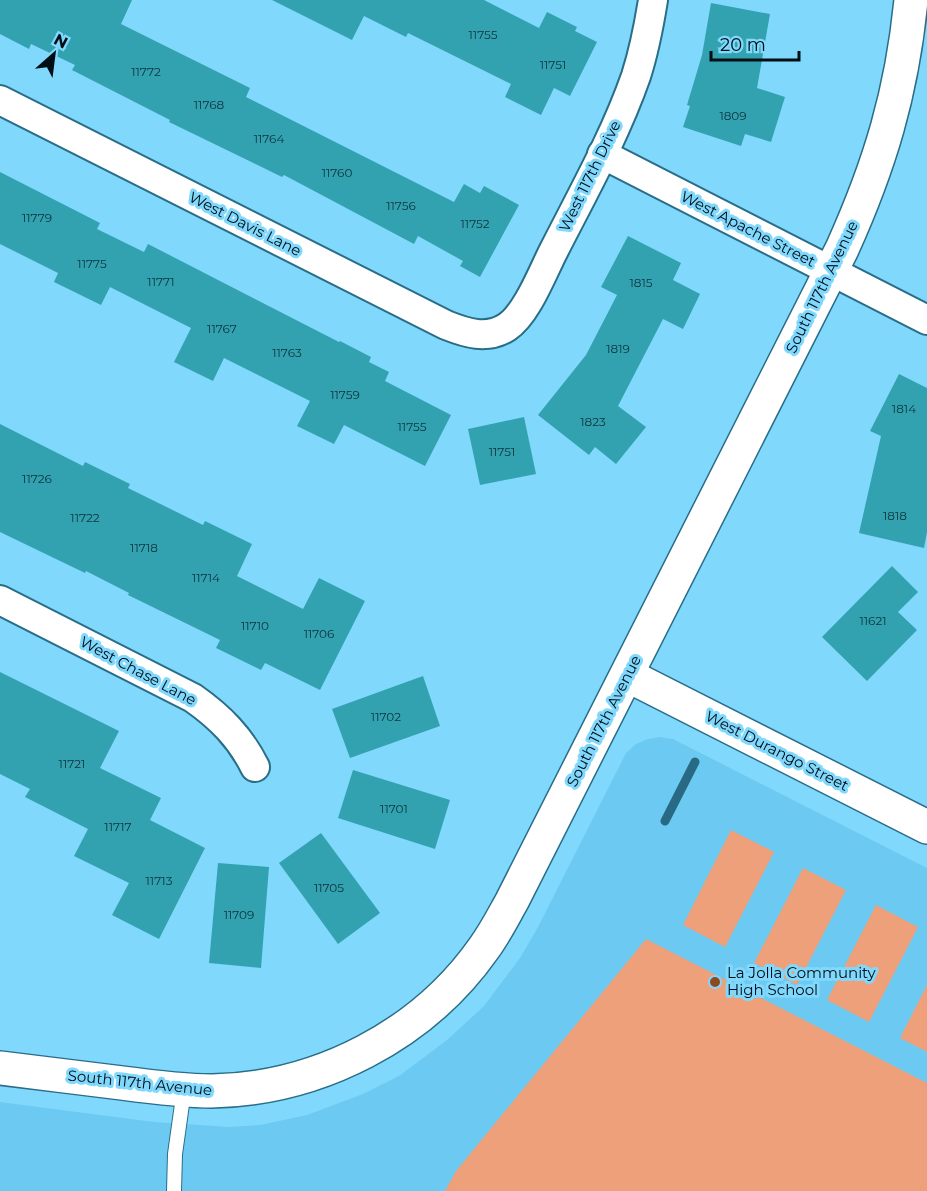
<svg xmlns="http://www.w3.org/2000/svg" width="927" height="1191" font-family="Montserrat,sans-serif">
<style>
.built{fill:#6ccaf2}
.green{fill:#eda079}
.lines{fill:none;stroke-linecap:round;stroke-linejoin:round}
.stream{stroke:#286a84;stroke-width:9}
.building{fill:#33a2b0}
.lane-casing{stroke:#296d87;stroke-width:16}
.street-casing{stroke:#296d87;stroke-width:32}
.secondary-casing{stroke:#296d87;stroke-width:36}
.lane{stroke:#fff;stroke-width:14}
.street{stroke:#fff;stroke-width:28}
.secondary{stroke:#fff;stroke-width:33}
.poi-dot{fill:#8f4922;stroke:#81d8fd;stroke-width:2}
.labels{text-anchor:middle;stroke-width:6;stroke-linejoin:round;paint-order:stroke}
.number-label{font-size:12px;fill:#0d333c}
.street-label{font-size:15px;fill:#000e15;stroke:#81d8fd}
.poi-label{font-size:15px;fill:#000e15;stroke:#81d8fd;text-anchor:start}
</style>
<rect width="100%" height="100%" fill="#81d8fd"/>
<polygon class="built" points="659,737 673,739 927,868 927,1191 0,1191 0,1102 154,1122 229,1127 260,1125 307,1115 363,1094 399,1076 447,1040 484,1006 520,958 538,927 626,753 636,744 648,739"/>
<g class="green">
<polygon points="731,830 774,852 725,947 683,925"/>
<polygon points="803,868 846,890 797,985 754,963"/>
<polygon points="876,905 918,927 869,1022 827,1000"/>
<polygon points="646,939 927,1083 927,1191 445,1191 456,1171"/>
<polygon points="927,985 927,1052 900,1038"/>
</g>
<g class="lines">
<polyline class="stream" points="665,821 695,762"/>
</g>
<g class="building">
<polygon points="0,0 132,0 121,24 250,88 246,97 454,202 464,184 480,193 484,186 519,205 480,277 460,266 463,261 418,236 414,244 284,175 282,177 169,122 170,120 72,70 75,65 31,44 29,49 0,34"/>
<polygon points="272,0 484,0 539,28 547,12 577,27 575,31 597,42 570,96 554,88 541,115 505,97 511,84 408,33 406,37 364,16 352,40"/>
<polygon points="711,3 770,14 757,88 785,97 771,142 745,134 741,146 683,127 690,106 687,105 702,55"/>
<polygon points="0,172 100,223 97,229 144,252 148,244 339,342 340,341 371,357 369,362 389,372 385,381 451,415 425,466 344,425 334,444 297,426 310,401 224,358 213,381 174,362 191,328 110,287 101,305 54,282 58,273 0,244"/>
<polygon points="628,236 681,263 673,280 700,294 683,329 663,319 618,406 646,427 616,464 595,447 589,455 538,415 586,355 617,295 601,287"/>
<polygon points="899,374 927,388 927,532 924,548 859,533 881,436 870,431"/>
<polygon points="524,417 536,474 480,485 468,429"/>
<polygon points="0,424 83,466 85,462 130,484 128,488 203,525 205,521 252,544 237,576 303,609 319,578 365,601 320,690 265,663 261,670 216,648 220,640 128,595 129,593 86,571 85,573 0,532"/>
<polygon points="892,566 918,592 898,612 917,630 867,681 822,637"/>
<polygon points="0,672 119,731 100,768 161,798 150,820 205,848 159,939 112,915 129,883 74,856 88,829 25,797 30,789 0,774"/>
<polygon points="423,676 440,726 350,758 332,709"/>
<polygon points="353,770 450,800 435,849 338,818"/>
<polygon points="321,833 380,913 338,944 279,863"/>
<polygon points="218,863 269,867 261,968 209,963"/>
</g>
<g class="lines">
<g class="lane-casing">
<polyline id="lane" points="174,1191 175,1154 184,1090"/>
</g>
<g class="street-casing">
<g id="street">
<path d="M0 100 446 325C466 333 487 340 507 327 527 314 543 271 554 250 583 193 615 136 636 76 644 51 649 25 653 0"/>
<polyline points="602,154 927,320"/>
<path d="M0 600 193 698C220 717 240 737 255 767"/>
</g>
</g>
<g class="secondary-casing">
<g id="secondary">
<polyline points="627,675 927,827"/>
<path d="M0 1068C41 1073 81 1078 122 1083 152 1087 182 1091 212 1091 319 1089 423 1035 484 948 495 933 503 917 512 901L842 249C880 165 902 92 911 0"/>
</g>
</g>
<use href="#lane" class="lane"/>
<use href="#street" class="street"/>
<use href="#secondary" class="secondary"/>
</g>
<circle class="poi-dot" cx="715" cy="982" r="6"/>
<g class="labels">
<g class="number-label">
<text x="483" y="39">11755</text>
<text x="553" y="69">11751</text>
<text x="146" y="76">11772</text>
<text x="209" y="109">11768</text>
<text x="733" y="120">1809</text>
<text x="269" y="143">11764</text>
<text x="337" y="177">11760</text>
<text x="401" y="210">11756</text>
<text x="37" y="222">11779</text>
<text x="475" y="228">11752</text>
<text x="92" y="268">11775</text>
<text x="161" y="286">11771</text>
<text x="641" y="287">1815</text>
<text x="222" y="333">11767</text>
<text x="618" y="353">1819</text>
<text x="287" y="357">11763</text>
<text x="345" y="399">11759</text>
<text x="904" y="413">1814</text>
<text x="593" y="426">1823</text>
<text x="412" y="431">11755</text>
<text x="502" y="456">11751</text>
<text x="37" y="483">11726</text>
<text x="895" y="520">1818</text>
<text x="85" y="522">11722</text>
<text x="144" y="552">11718</text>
<text x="206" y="582">11714</text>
<text x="873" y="625">11621</text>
<text x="255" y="630">11710</text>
<text x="319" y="638">11706</text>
<text x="386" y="721">11702</text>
<text x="72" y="768">11721</text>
<text x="394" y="813">11701</text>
<text x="118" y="831">11717</text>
<text x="159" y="885">11713</text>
<text x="329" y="892">11705</text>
<text x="239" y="919">11709</text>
</g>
<g class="street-label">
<text transform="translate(590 176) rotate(-64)" y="5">West 117th Drive</text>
<text transform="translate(245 224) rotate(27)" y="5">West Davis Lane</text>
<text transform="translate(748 229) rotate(27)" y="5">West Apache Street</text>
<text transform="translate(822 287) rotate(-64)" y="5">South 117th Avenue</text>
<text transform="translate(138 671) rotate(28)" y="5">West Chase Lane</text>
<text transform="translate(604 721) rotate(-63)" y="5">South 117th Avenue</text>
<text transform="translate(777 751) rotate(27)" y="5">West Durango Street</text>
<text transform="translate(140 1083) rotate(6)" y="5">South 117th Avenue</text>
</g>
<g class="poi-label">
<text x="727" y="978">La Jolla Community<tspan x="727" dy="17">High School</tspan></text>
</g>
</g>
<g transform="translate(54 54) rotate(28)" stroke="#81d8fd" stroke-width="4.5" paint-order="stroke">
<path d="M0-4.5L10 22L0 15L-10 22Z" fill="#000e15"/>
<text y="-9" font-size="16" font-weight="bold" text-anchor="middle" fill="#000e15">N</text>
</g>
<path d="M711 51v9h88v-9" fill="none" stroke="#000e15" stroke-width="3"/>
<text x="720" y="51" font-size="18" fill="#000e15" stroke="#81d8fd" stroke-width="4.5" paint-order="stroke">20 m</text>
</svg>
